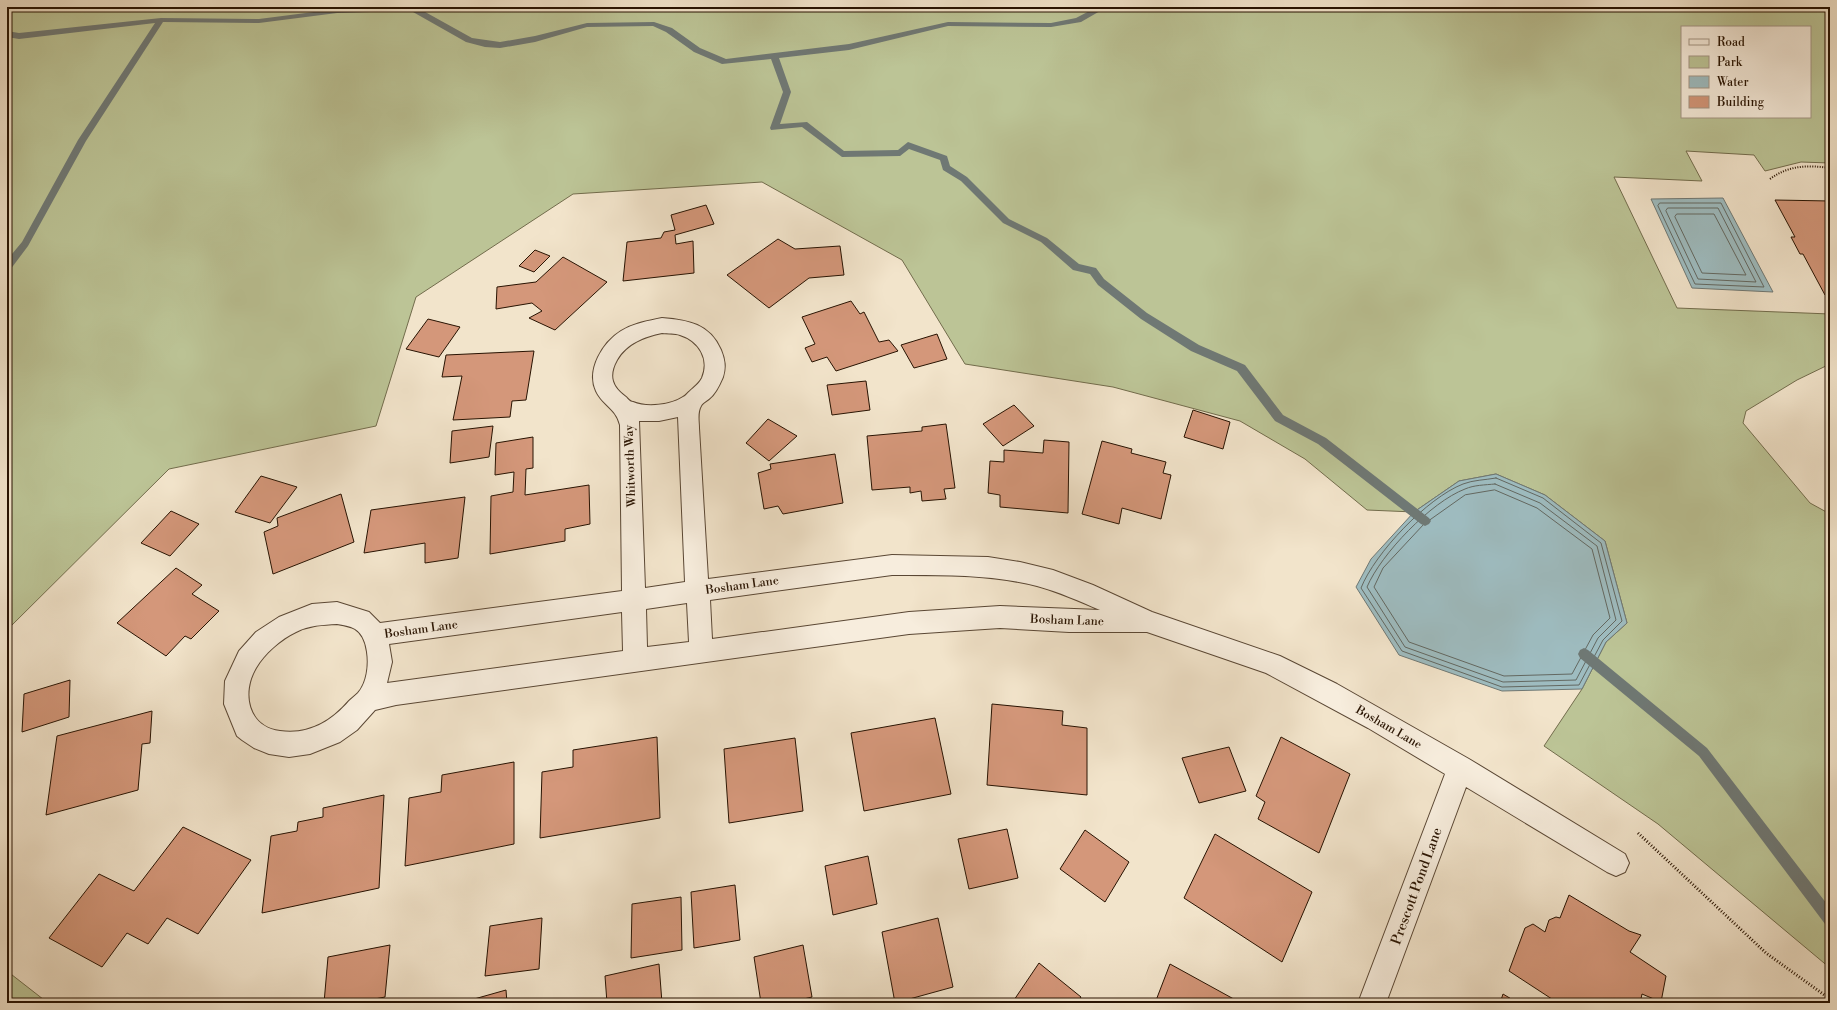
<svg xmlns="http://www.w3.org/2000/svg" width="1837" height="1010" font-family="'Libre Bodoni',serif">
<style>
.green{fill:#bcc496;stroke:#726c4c;fill-rule:evenodd}
.water{fill:#9ebcc0;stroke:#6f7874}
.lines{fill:none;stroke-linecap:round;stroke-linejoin:round}
.shore{stroke:#636861;stroke-width:1}
.stream{fill:#6f7874;fill-rule:evenodd}
.building{fill:#d4977a;stroke:#281302}
.street-casing{stroke:#5a4734;stroke-width:2}
.path-far1{stroke:#281302;stroke-width:2;stroke-dasharray:1 1.5;stroke-linecap:butt}
.path{stroke:#281302;stroke-width:3;stroke-dasharray:1 2;stroke-linecap:butt}
.street{fill:#f7eddd;fill-rule:evenodd}
.labels{text-anchor:middle;stroke-width:4;stroke-linejoin:round;paint-order:stroke}
.street-label{font-size:12px;fill:#281302;stroke:#f7eddd}
.near-street-label{font-size:14px;fill:#281302;stroke:#f7eddd}
</style>
<rect width="100%" height="100%" fill="#f2e4cb"/>
<filter id="stains"><feTurbulence type="fractalNoise" baseFrequency=".005" numOctaves="4"/><feColorMatrix values="0 0 0 0 .2 0 0 0 0 .09 0 0 0 0 .02 0 0 0 .5 -.17"/></filter>
<radialGradient id="worn" r=".72"><stop offset=".6" stop-color="#630" stop-opacity="0"/><stop offset="1" stop-color="#630" stop-opacity=".3"/></radialGradient>
<g class="green">
<path d="M7 7H1830V163L1801 162 1765 171 1754 155 1686 151 1702 181 1614 177 1677 308 1830 314V364L1797 380 1746 411 1743 423 1810 503 1830 514V968L1658 824 1544 746 1582 689 1606 642 1627 623 1605 541 1545 495 1496 474 1459 481 1414 512 1367 510 1305 459 1240 421 1113 387 965 364 902 260 762 182 573 194 416 297 376 426 169 469 7 630ZM1682 27H1810V117H1682Z"/>
<polygon points="7,971 48,1003 7,1003"/>
</g>
<g class="water">
<polygon points="1723,198 1773,292 1692,288 1651,199"/>
<polygon points="1496,474 1545,495 1605,541 1627,623 1606,642 1582,689 1502,691 1399,655 1356,587 1371,559 1414,512 1459,481"/>
</g>
<g class="lines">
<g class="shore">
<polygon points="1660,203 1721,203 1764,287 1695,284 1658,206"/>
<polygon points="1668,208 1718,208 1756,282 1698,279 1666,211"/>
<polygon points="1677,214 1714,214 1746,275 1702,273 1675,217"/>
<path d="M1496 478 1543 498 1601 543 1622 621 1603 640 1579 685 1502 687 1402 651 1361 588C1375 553 1427 498 1463 484 1473 480 1485 480 1496 478Z"/>
<path d="M1495 484 1540 503 1597 546 1616 620 1598 638 1576 680 1503 682 1405 647 1367 587C1381 554 1431 502 1465 489 1474 485 1485 485 1495 484Z"/>
<polygon points="1495,490 1537,508 1592,549 1610,618 1593,635 1572,674 1504,676 1409,642 1374,587 1383,568 1424,524 1465,495"/>
</g>
<g class="stream">
<polygon points="409,7 418,8 472,38 500,42 535,36 587,23 654,22 672,28 700,48 726,59 849,44 948,22 1051,23 1076,18 1097,7 1107,7 1081,22 1051,27 948,26 849,50 779,58 791,92 780,124 807,122 844,151 898,150 908,142 947,156 950,166 967,177 1009,219 1047,238 1079,264 1096,268 1104,279 1147,313 1199,345 1245,365 1283,415 1326,438 1429,518 1431,521 1429,524 1425,526 1421,524 1318,444 1275,421 1237,371 1191,351 1141,319 1098,285 1090,274 1073,270 1041,242 1003,223 961,181 943,170 940,160 909,149 900,156 842,157 802,127 771,130 770,128 783,92 771,59 722,64 694,52 666,32 653,26 587,27 535,42 500,48 485,47 466,42 413,12 404,11 337,13 259,23 163,22 86,141 28,246 10,270 7,271 7,260 22,242 78,140 155,23 19,39 7,37 7,31 19,33 161,18 259,19 337,9"/>
<polygon points="1584,648 1588,650 1707,748 1830,908 1830,926 1825,924 1699,756 1580,658 1578,654 1580,650"/>
</g>
</g>
<g class="building">
<polygon points="1775,200 1830,201 1830,295 1825,295 1803,254 1800,254 1791,237 1795,237"/>
<polygon points="706,205 714,224 675,235 676,244 693,241 694,273 623,281 627,242 661,238 664,232 675,230 671,215"/>
<polygon points="778,239 795,249 840,246 844,275 809,278 769,308 727,275"/>
<polygon points="535,250 550,256 534,272 519,266"/>
<polygon points="563,257 607,282 555,330 529,318 542,311 532,303 496,309 497,287 536,282"/>
<polygon points="851,301 860,314 864,312 879,342 889,340 898,351 836,371 827,357 812,362 805,348 815,344 802,317"/>
<polygon points="428,319 460,327 439,357 406,349"/>
<polygon points="937,334 947,359 914,368 901,345"/>
<polygon points="534,351 526,400 512,401 510,417 453,420 462,376 442,377 446,355"/>
<polygon points="866,381 870,410 832,415 827,385"/>
<polygon points="1014,405 1034,426 1003,446 983,424"/>
<polygon points="1193,410 1230,422 1223,449 1184,437"/>
<polygon points="768,419 797,436 769,461 746,443"/>
<polygon points="946,424 955,488 944,489 946,499 922,501 921,491 910,493 910,487 872,490 867,436 922,431 922,427"/>
<polygon points="493,426 489,457 450,463 452,431"/>
<polygon points="533,437 533,468 526,469 525,495 589,485 590,524 565,529 565,541 490,554 491,496 513,492 514,472 495,475 496,443"/>
<polygon points="1044,440 1069,442 1068,513 1000,507 1000,495 988,493 990,461 1004,462 1004,450 1043,453"/>
<polygon points="1102,441 1132,449 1131,453 1166,462 1163,473 1171,475 1161,519 1122,508 1119,524 1082,514"/>
<polygon points="835,454 843,503 783,514 778,506 764,509 758,473 771,469 770,464"/>
<polygon points="261,476 297,487 270,523 235,512"/>
<polygon points="341,494 354,542 273,574 264,532 278,526 277,518"/>
<polygon points="465,497 458,558 425,563 425,543 364,553 371,510"/>
<polygon points="171,511 199,524 170,556 141,543"/>
<polygon points="176,568 202,585 192,594 219,611 191,639 185,636 166,656 117,623"/>
<polygon points="70,680 69,717 22,732 24,694"/>
<polygon points="992,704 1063,711 1062,725 1087,728 1087,795 987,785"/>
<polygon points="152,711 150,743 142,744 138,790 46,815 57,736"/>
<polygon points="935,718 951,794 864,811 851,733"/>
<polygon points="657,737 660,818 540,838 542,772 573,767 573,750"/>
<polygon points="1281,737 1350,774 1319,853 1258,819 1265,802 1256,796"/>
<polygon points="795,738 803,811 729,823 724,749"/>
<polygon points="1229,747 1246,791 1199,803 1182,758"/>
<polygon points="514,762 514,844 405,866 409,798 441,792 442,775"/>
<polygon points="384,795 379,888 262,913 271,836 297,831 298,822 323,817 323,808"/>
<polygon points="183,827 251,860 198,934 167,918 148,944 127,933 102,967 49,938 99,874 134,891"/>
<polygon points="1007,829 1018,878 969,889 958,839"/>
<polygon points="1085,830 1129,862 1105,902 1060,869"/>
<polygon points="1215,834 1312,892 1282,962 1184,898"/>
<polygon points="868,856 877,904 833,915 825,866"/>
<polygon points="735,885 740,940 694,948 691,892"/>
<polygon points="1569,895 1629,931 1641,935 1630,952 1666,976 1661,1002 1642,994 1640,1003 1558,1003 1509,971 1525,928 1533,924 1545,932 1549,920 1556,917 1560,918"/>
<polygon points="681,897 682,950 631,958 632,904"/>
<polygon points="542,918 539,969 485,976 490,926"/>
<polygon points="938,918 953,987 895,1003 882,932"/>
<polygon points="390,945 385,997 354,1003 324,1003 328,957"/>
<polygon points="803,945 812,997 787,1003 761,1003 754,957"/>
<polygon points="1039,963 1081,997 1077,1003 1012,1003"/>
<polygon points="659,964 662,1003 607,1003 605,976"/>
<polygon points="1170,964 1241,1003 1155,1003"/>
<polygon points="506,990 507,1003 460,1003"/>
<polygon points="1503,994 1518,1003 1500,1003"/>
</g>
<g class="lines">
<g class="street-casing">
<path id="street" d="M662 318C688 320 710 324 721 350 725 360 726 367 723 377 720 384 716 393 710 398 707 401 702 403 701 406 697 412 699 422 699 428L708 579 892 555 988 557 1020 562 1053 570 1093 585 1152 612 1280 656 1337 684 1469 759 1625 854 1629 863 1625 872 1616 876 1607 872 1466 787 1386 1003H1358L1445 774 1368 728 1266 673 1147 632H1069L1000 628 909 634 396 705 375 710 357 730 340 742 310 754 289 757 269 754 254 748 242 740 237 736 224 704 225 681 239 651 256 632 279 617 312 604 337 602 369 612 380 623 622 591 620 425C616 408 603 406 596 391 586 370 603 342 621 331 634 323 648 321 662 318ZM662 333C668 334 675 333 680 335 699 341 710 359 702 378 699 384 694 387 690 391 687 393 686 396 683 397 671 405 647 408 633 402 630 402 628 399 626 397 612 387 608 376 617 360 627 343 644 337 662 333ZM678 417 685 582 645 588 639 421H659ZM892 575C940 575 990 574 1037 586 1059 592 1079 601 1100 610L1000 606 909 612 712 639 710 600ZM687 603 689 642 647 647 646 609ZM622 612 623 651 387 683 392 662 389 644ZM337 624C343 625 350 626 355 629 363 634 366 644 367 652 369 665 367 683 358 693 355 696 352 698 349 701 331 722 308 735 280 731 248 727 241 693 256 668 264 654 281 639 296 632 309 625 323 625 337 624Z"/>
</g>
<path class="path-far1" d="M1770 179C1789 165 1808 165 1830 168"/>
<polyline class="path" points="1638,833 1766,953 1830,999"/>
<use href="#street" class="street"/>
</g>
<g class="labels">
<g class="street-label">
<text transform="translate(630 466) rotate(-92)" y="4">Whitworth Way</text>
<text transform="translate(742 585) rotate(-8)" y="4">Bosham Lane</text>
<text transform="translate(1067 620) rotate(2)" y="4">Bosham Lane</text>
<text transform="translate(421 629) rotate(-8)" y="4">Bosham Lane</text>
<text transform="translate(1389 727) rotate(30)" y="4">Bosham Lane</text>
</g>
<g class="near-street-label">
<text transform="translate(1416 886) rotate(-70)" y="5">Prescott Pond Lane</text>
</g>
</g>
<rect width="1837" height="1010" fill="none" stroke="#f2e4cb" stroke-width="24"/>
<rect x="8" y="8" width="1821" height="994" fill="none" stroke="#281302" stroke-width="2"/>
<rect x="12" y="12" width="1813" height="986" fill="none" stroke="#281302"/>
<rect x="1681" y="26" width="130" height="92" fill="#f7eddd" stroke="#a49685"/>
<rect x="1689" y="39" width="20" height="6" fill="#f7eddd" stroke="#a49685"/>
<text x="1717" y="46" font-size="12" fill="#281302">Road</text>
<rect x="1689" y="56" width="20" height="12" fill="#bcc496" stroke="#a49685"/>
<text x="1717" y="66" font-size="12" fill="#281302">Park</text>
<rect x="1689" y="76" width="20" height="12" fill="#9ebcc0" stroke="#a49685"/>
<text x="1717" y="86" font-size="12" fill="#281302">Water</text>
<rect x="1689" y="96" width="20" height="12" fill="#d4977a" stroke="#a49685"/>
<text x="1717" y="106" font-size="12" fill="#281302">Building</text>
<rect width="100%" height="100%" filter="url(#stains)"/>
<rect width="100%" height="100%" fill="url(#worn)"/>
</svg>
